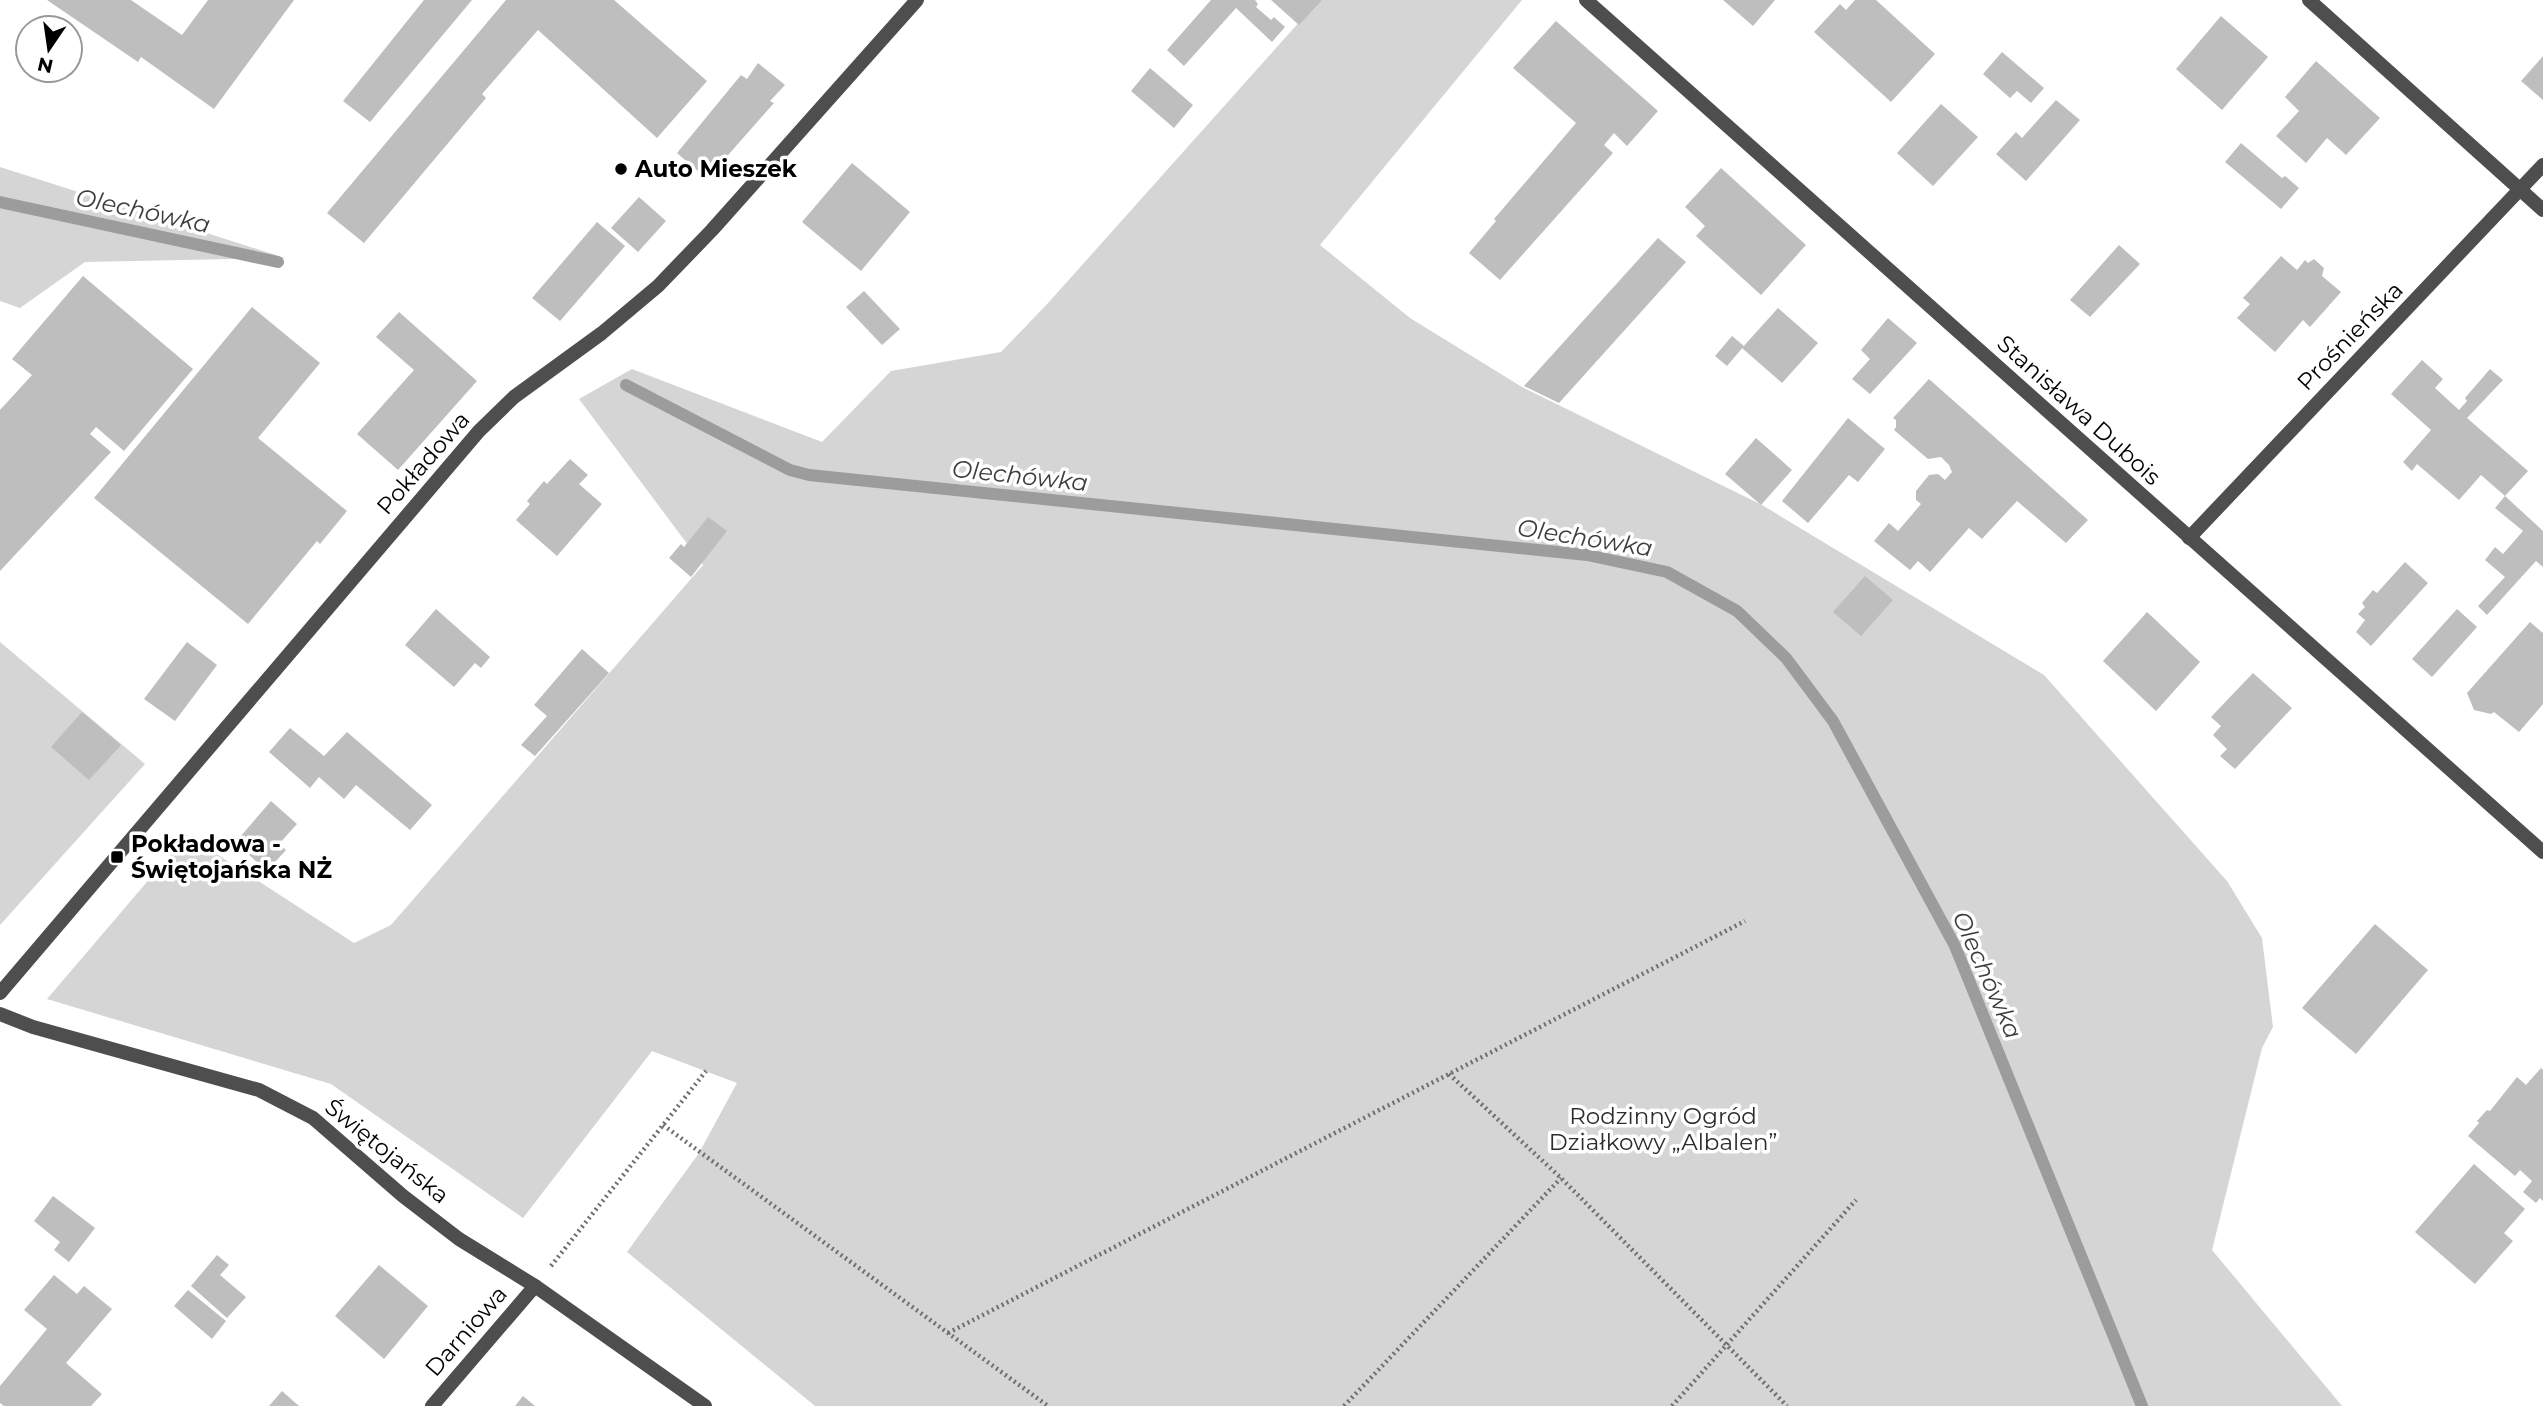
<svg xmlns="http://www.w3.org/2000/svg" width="2543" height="1406" font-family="Montserrat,sans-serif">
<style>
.green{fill:#d5d5d5}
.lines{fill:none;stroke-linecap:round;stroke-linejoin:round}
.stream{stroke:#9c9c9c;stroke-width:12}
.building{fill:#bebebe}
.path{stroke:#707070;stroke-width:4.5;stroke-dasharray:2 3.5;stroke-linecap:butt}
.minor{stroke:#4e4e4e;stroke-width:14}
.tertiary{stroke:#4e4e4e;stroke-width:14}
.poi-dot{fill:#000;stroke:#fff;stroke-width:2.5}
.labels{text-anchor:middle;stroke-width:7;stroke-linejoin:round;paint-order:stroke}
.poi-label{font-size:23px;font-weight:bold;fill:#000;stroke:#fff;text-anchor:start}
.street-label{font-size:23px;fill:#000;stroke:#fff}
.park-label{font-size:23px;fill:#2c2c2c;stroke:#fff}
.water-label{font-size:24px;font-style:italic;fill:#3d3d3d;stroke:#fff}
</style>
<rect width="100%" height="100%" fill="#fff"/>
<g class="green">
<polygon points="1319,0 1522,0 1320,245 1410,318 1522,387 1762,505 2044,675 2227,881 2262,938 2273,1027 2262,1048 2212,1250 2342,1406 815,1406 627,1252 699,1153 737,1083 652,1051 523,1218 331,1084 47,999 187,835 354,943 391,925 703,565 579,399 632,369 822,442 891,371 1001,352 1049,302"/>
<polygon points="0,167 285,258 85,262 20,308 0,301"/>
<polygon points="0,642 145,764 0,925"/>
</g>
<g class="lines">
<g class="stream">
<polyline points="0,202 278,262"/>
<polyline points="626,385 790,470 809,475 1587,555 1667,572 1737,611 1786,658 1833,721 1955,946 2142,1406"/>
</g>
</g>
<g class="building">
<polygon points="47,0 131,0 182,35 208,0 294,0 214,109 141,57 138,62"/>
<polygon points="424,0 472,0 370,122 343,101"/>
<polygon points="506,0 614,0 707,81 657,138 538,30 482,94 486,98 364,243 327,213"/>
<polygon points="1211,0 1255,0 1258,4 1256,7 1271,20 1274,17 1285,27 1272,42 1236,8 1184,66 1167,50"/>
<polygon points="1271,0 1322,0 1299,25"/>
<polygon points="1723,0 1775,0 1753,26"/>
<polygon points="1855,0 1876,0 1935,54 1891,102 1814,32 1840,4 1846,10"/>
<polygon points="2221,16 2268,57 2222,110 2176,69"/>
<polygon points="1556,21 1658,111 1627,146 1614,133 1604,145 1613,153 1500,280 1469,253 1496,221 1494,219 1576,123 1513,68"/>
<polygon points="2002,52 2044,88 2031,103 2017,91 2010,98 1983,74"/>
<polygon points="2543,56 2543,100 2521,81"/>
<polygon points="2316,61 2380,118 2346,155 2327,138 2306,163 2276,136 2299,111 2285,97"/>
<polygon points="758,63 785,85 770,101 774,103 707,179 677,153 741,75 747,79"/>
<polygon points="1150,68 1193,105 1174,128 1131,91"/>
<polygon points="2056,100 2080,120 2026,181 1996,154 2016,132 2022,138"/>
<polygon points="1941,104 1978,137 1933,186 1897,153"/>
<polygon points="2241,143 2282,178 2285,176 2299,188 2281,209 2225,162"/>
<polygon points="852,163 910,212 861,271 802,222"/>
<polygon points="1721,168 1806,245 1761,295 1696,236 1705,226 1685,207"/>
<polygon points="639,197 666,221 638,252 611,228"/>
<polygon points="597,222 625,246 560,321 532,298"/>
<polygon points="1658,238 1686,262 1559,403 1524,386"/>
<polygon points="2119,245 2140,264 2090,317 2070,300"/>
<polygon points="2281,256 2297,270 2305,260 2308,263 2314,259 2324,268 2322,276 2341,292 2310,327 2303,320 2275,352 2237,318 2250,304 2243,298"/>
<polygon points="83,276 193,369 124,451 96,427 90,434 111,452 0,571 0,410 32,375 12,359"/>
<polygon points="864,291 900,329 882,345 846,307"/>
<polygon points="252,307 320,363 258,438 347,511 320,544 317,541 248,624 94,498"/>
<polygon points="1778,308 1818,343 1782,383 1742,348"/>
<polygon points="399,312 477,381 398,470 357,434 414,370 376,337"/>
<polygon points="1888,318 1917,343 1870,394 1852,379 1870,359 1861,350"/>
<polygon points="1732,336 1744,346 1727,366 1715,356"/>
<polygon points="2422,360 2443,379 2435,388 2459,410 2467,401 2465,398 2490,369 2503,380 2467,418 2528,471 2505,496 2481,475 2459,500 2417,464 2412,471 2403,462 2431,430 2391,394"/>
<polygon points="1929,379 2088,520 2066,543 2017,501 1982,539 1969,528 1930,572 1918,561 1910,570 1874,541 1889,523 1898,531 1921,504 1916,500 1916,491 1929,475 1938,474 1945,480 1952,472 1949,465 1941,457 1928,459 1894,430 1896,427 1896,420 1893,418"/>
<polygon points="1848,418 1885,449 1858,482 1849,475 1808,523 1782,501"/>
<polygon points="1756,438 1792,470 1761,505 1725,474"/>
<polygon points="570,459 588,475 579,484 602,504 557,556 516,520 530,504 527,501 544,481 547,484"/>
<polygon points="2505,496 2543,531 2543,567 2536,561 2487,615 2478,606 2505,577 2485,560 2495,547 2503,554 2523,531 2495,508"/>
<polygon points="708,517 727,531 691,577 669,558 681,544 684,547"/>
<polygon points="2405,562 2428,583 2371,646 2356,632 2365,620 2358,614 2365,607 2362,603 2373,590 2377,593"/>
<polygon points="1865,576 1893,600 1861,636 1833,612"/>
<polygon points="436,609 490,657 481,668 475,663 454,687 405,645"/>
<polygon points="2457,609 2477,627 2432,677 2412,659"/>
<polygon points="2147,612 2200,662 2156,711 2103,661"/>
<polygon points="2530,622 2543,633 2543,704 2519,732 2494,712 2491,714 2474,710 2467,693"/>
<polygon points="187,642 217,665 175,721 144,699"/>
<polygon points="582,649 609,673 535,756 521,745 547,716 534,705"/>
<polygon points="2253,673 2292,708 2235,769 2220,756 2227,749 2213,735 2221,726 2211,717"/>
<polygon points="82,712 121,745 89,780 51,747"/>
<polygon points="290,728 324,756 347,732 432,805 410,830 356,785 344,799 319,777 310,788 269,752"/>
<polygon points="271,801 297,824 279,844 286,850 267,871 249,855 254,850 240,837"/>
<polygon points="2375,924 2428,970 2356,1054 2302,1008"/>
<polygon points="2541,1068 2543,1070 2543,1201 2540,1198 2536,1203 2523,1192 2532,1181 2520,1170 2515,1176 2468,1136 2479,1123 2477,1121 2487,1110 2490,1111 2517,1077 2526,1085"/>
<polygon points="2474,1164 2525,1209 2504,1233 2513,1241 2475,1284 2415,1232"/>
<polygon points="53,1196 95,1228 69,1262 54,1250 60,1242 34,1221"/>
<polygon points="217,1255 229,1265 220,1275 246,1297 227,1318 191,1286"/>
<polygon points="379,1265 428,1306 384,1359 335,1316"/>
<polygon points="54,1275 77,1294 84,1286 112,1309 66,1363 102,1394 91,1406 4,1406 0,1403 0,1386 47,1329 24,1310"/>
<polygon points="188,1290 226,1321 212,1339 174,1306"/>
<polygon points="282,1391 299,1406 269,1406"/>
<polygon points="523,1396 535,1406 515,1406"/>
</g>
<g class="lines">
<g class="path">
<polyline points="1449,1074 1561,1178 1787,1406"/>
<polyline points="663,1125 1048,1406"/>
<polyline points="551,1266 706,1071"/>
<polyline points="948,1333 1745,921"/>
<polyline points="1344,1406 1561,1178"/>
<polyline points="1672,1406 1856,1200"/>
</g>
<g class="minor">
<polyline points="2309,0 2543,210"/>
<polyline points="2189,538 2543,165"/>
<polyline points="0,993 479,431 514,397 602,333 658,286 712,230 917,0"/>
<polyline points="0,1014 33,1027 259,1090 313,1118 403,1196 459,1239 535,1286 705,1406"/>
<polyline points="432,1406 535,1286"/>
</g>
<polyline class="tertiary" points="1586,0 2543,852"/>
</g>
<g class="poi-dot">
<circle cx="621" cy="169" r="7"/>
<rect x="110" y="850" width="14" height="14" rx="3.5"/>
</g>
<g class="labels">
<g class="poi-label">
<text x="635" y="177">Auto Mieszek</text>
<text x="131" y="852">Pokładowa -<tspan x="131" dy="26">Świętojańska NŻ</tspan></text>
</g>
<g class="street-label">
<text transform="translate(2350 336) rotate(-46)" y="8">Prośnieńska</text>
<text transform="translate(2079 410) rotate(42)" y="8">Stanisława Dubois</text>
<text transform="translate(423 463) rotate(-49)" y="8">Pokładowa</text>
<text transform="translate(387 1151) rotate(39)" y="8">Świętojańska</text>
<text transform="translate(466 1331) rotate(-49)" y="8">Darniowa</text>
</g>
<g class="park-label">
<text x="1663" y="1124">Rodzinny Ogród<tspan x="1663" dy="26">Działkowy „Albalen”</tspan></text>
</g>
<g class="water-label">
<text transform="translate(143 211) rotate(12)" y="8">Olechówka</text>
<text transform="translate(1020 476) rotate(6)" y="8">Olechówka</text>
<text transform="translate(1585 538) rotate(9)" y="8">Olechówka</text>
<text transform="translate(1987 975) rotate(66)" y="8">Olechówka</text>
</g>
</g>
<g transform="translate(49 49) rotate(193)"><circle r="33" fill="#ffffff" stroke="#999999" stroke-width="2"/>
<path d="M0-5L12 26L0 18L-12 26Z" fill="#000000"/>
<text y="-10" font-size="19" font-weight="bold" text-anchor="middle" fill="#000000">N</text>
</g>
</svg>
